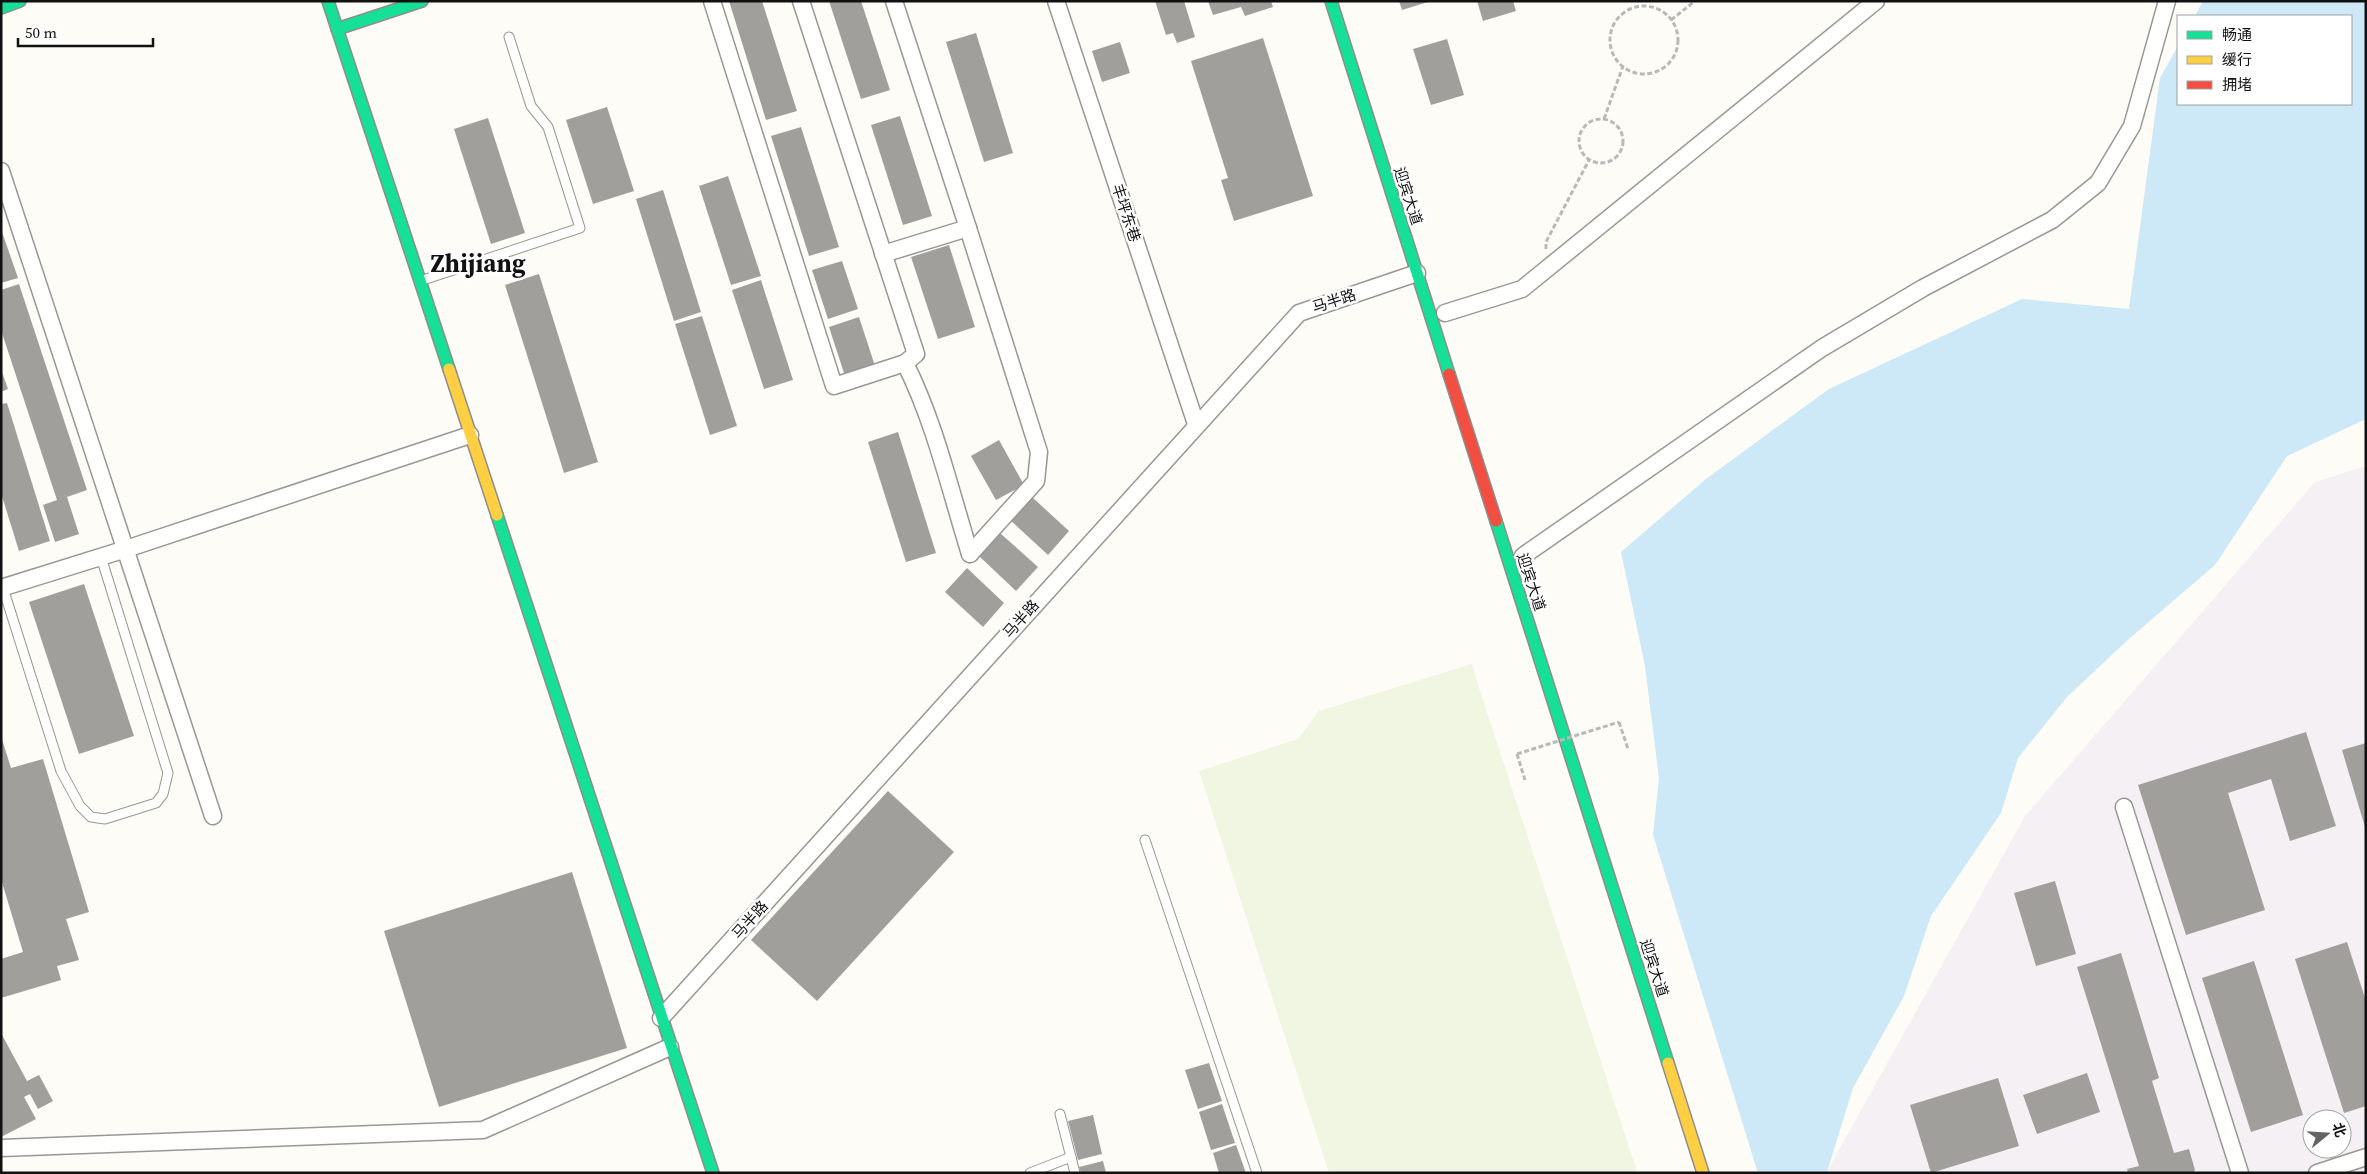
<svg xmlns="http://www.w3.org/2000/svg" width="2367" height="1174" font-family="'Source Serif 4','Noto Sans SC',serif">
<style>
.industrial{fill:#f5f0f3;fill-rule:evenodd}
.pitch{fill:#f0f6e1}
.water{fill:#cde8f7}
.building{fill:#a19f9c}
.lines{fill:none;stroke-linecap:round;stroke-linejoin:round}
.lane-casing{stroke:#979795;stroke-width:11}
.street-casing{stroke:#979795;stroke-width:19}
.fast-casing{stroke:#8e8d8b;stroke-width:14}
.slow-casing{stroke:#8e8d8b;stroke-width:14}
.jam-casing{stroke:#8e8d8b;stroke-width:14}
.path{stroke:#b9b9b8;stroke-width:3;stroke-dasharray:5 2.5;stroke-linecap:butt}
.lane{stroke:#fffffe;stroke-width:9}
.street{stroke:#fffffe;stroke-width:16}
.fast{stroke:#16e098;stroke-width:11}
.slow{stroke:#ffcf43;stroke-width:11}
.jam{stroke:#f24e42;stroke-width:11}
.path-bridge{stroke:#b9b9b8;stroke-width:3;stroke-dasharray:5 2.5;stroke-linecap:butt}
.labels{text-anchor:middle;stroke-width:5;stroke-linejoin:round;paint-order:stroke}
.street-label{font-size:15px;fill:#111;stroke:#fff}
.town-label{font-size:25px;font-weight:bold;fill:#111;stroke:#fff}
</style>
<rect width="100%" height="100%" fill="#fdfcf7"/>
<path class="industrial" d="M2366 466V1173H1826L2025 816 2315 482ZM2312 1119H2342V1149H2312Z"/>
<polygon class="pitch" points="1472,664 1480,691 1637,1172 1329,1173 1199,771 1298,739 1319,711"/>
<polygon class="water" points="2203,1 2366,1 2366,419 2287,456 2215,565 2130,638 2067,697 2018,758 2001,813 1931,916 1904,996 1853,1088 1827,1172 1758,1173 1653,835 1659,778 1645,666 1621,552 1706,479 1829,389 2022,299 2129,309 2160,78 2178,46 2178,104 2351,104 2351,16 2195,16"/>
<g class="building">
<polygon points="729,1 762,1 797,111 766,120"/>
<polygon points="829,1 861,1 890,90 861,99"/>
<polygon points="1155,1 1184,1 1195,37 1177,43 1173,33 1166,35"/>
<polygon points="1208,1 1271,1 1273,7 1245,16 1241,7 1213,15"/>
<polygon points="1399,1 1428,1 1428,2 1402,10"/>
<polygon points="1477,1 1513,1 1516,11 1483,21"/>
<polygon points="976,33 1013,153 984,162 946,42"/>
<polygon points="1263,38 1313,196 1234,221 1221,180 1228,178 1191,61"/>
<polygon points="1447,39 1464,95 1431,105 1413,49"/>
<polygon points="1120,42 1130,73 1102,82 1092,51"/>
<polygon points="607,107 634,191 593,204 566,120"/>
<polygon points="900,116 932,216 903,225 871,125"/>
<polygon points="488,118 525,233 491,244 454,129"/>
<polygon points="801,127 839,247 809,256 771,136"/>
<polygon points="728,176 761,276 731,285 699,186"/>
<polygon points="663,190 701,312 674,321 636,199"/>
<polygon points="1,229 18,278 1,283"/>
<polygon points="949,245 975,327 938,339 911,257"/>
<polygon points="842,261 858,309 828,319 812,270"/>
<polygon points="539,274 598,462 564,473 505,285"/>
<polygon points="761,280 793,380 764,389 732,290"/>
<polygon points="19,284 87,490 67,497 79,534 55,542 43,505 57,500 1,330 1,290"/>
<polygon points="702,316 737,426 710,435 675,324"/>
<polygon points="859,317 875,366 845,376 829,327"/>
<polygon points="1,369 8,389 1,392"/>
<polygon points="7,403 50,541 19,551 1,493 1,404"/>
<polygon points="898,432 936,553 906,562 868,442"/>
<polygon points="999,440 1024,485 996,500 971,456"/>
<polygon points="1032,497 1069,531 1048,555 1010,520"/>
<polygon points="1000,533 1038,567 1016,591 979,556"/>
<polygon points="967,568 1004,603 983,627 945,592"/>
<polygon points="84,584 134,736 79,754 29,602"/>
<polygon points="2306,732 2336,826 2290,841 2271,779 2228,793 2265,910 2186,935 2138,785"/>
<polygon points="1,736 11,768 43,759 89,912 66,919 79,960 57,966 61,980 1,998 1,959 23,952 1,879"/>
<polygon points="2366,743 2366,827 2365,827 2342,750"/>
<polygon points="888,791 954,852 817,1001 751,940"/>
<polygon points="572,872 627,1048 439,1107 384,931"/>
<polygon points="2055,881 2076,954 2036,966 2014,893"/>
<polygon points="2347,942 2366,1001 2366,1106 2344,1113 2295,959"/>
<polygon points="2121,953 2159,1078 2152,1081 2174,1153 2189,1149 2195,1170 2193,1173 2128,1173 2127,1169 2139,1166 2077,967"/>
<polygon points="2254,961 2303,1115 2251,1132 2202,978"/>
<polygon points="1,1033 27,1081 39,1075 53,1101 38,1109 30,1094 24,1097 36,1119 1,1137"/>
<polygon points="1209,1063 1222,1101 1198,1109 1185,1070"/>
<polygon points="2087,1073 2100,1112 2037,1134 2023,1095"/>
<polygon points="1998,1078 2019,1146 1931,1173 1910,1105"/>
<polygon points="1222,1104 1235,1143 1211,1150 1199,1112"/>
<polygon points="1093,1115 1102,1154 1078,1160 1068,1121"/>
<polygon points="1236,1145 1246,1173 1219,1173 1213,1153"/>
<polygon points="1103,1161 1106,1173 1081,1173 1079,1167"/>
</g>
<g class="lines">
<g class="lane-casing">
<g id="lane">
<polyline points="420,281 580,228 548,127 531,106 509,37"/>
<polyline points="3,588 61,771 80,806 91,817 105,819 156,803 163,794 168,773 101,557"/>
<polyline points="1145,840 1257,1173"/>
<polyline points="1060,1114 1075,1173"/>
<polyline points="1030,1173 1071,1157"/>
</g>
</g>
<g class="street-casing">
<g id="street">
<polyline points="712,1 834,386 905,363 916,354 801,1"/>
<polyline points="1056,1 1196,424"/>
<polyline points="1,171 213,816"/>
<polyline points="968,228 1039,452 1036,481 970,554"/>
<polyline points="883,254 968,228 894,1"/>
<polyline points="1445,313 1522,289 1876,1"/>
<path d="M905 363C935 423 950 490 970 554"/>
<polyline points="1523,556 1822,348 1923,288 2052,220 2098,183 2132,126 2167,1"/>
<polyline points="1,588 126,549 470,435"/>
<polyline points="2124,807 2240,1173"/>
<polyline points="661,1018 1299,313 1417,273"/>
<polyline points="1,1148 483,1130 670,1047"/>
<polyline points="2317,1173 2366,1157"/>
</g>
</g>
<g class="fast-casing">
<g id="fast">
<polyline points="328,1 449,369"/>
<polyline points="1331,1 1449,374"/>
<polyline points="1,8 20,1"/>
<polyline points="337,29 422,1"/>
<polyline points="497,515 713,1173"/>
<polyline points="1496,521 1668,1063"/>
</g>
</g>
<g class="slow-casing">
<g id="slow">
<polyline points="449,369 497,515"/>
<polyline points="1668,1063 1703,1173"/>
</g>
</g>
<g class="jam-casing">
<polyline id="jam" points="1449,374 1496,521"/>
</g>
<g class="path">
<circle cx="1644" cy="40" r="34"/>
<polyline points="1671,20 1695,1"/>
<polyline points="1604,119 1623,66"/>
<circle cx="1601" cy="141" r="22"/>
<polyline points="1546,249 1546,242 1589,160"/>
<polyline points="1619,722 1628,749"/>
<polyline points="1517,754 1525,780"/>
</g>
<use href="#lane" class="lane"/>
<use href="#street" class="street"/>
<use href="#fast" class="fast"/>
<use href="#slow" class="slow"/>
<use href="#jam" class="jam"/>
<polyline class="path-bridge" points="1517,754 1619,722"/>
</g>
<g class="labels">
<g class="street-label">
<text transform="translate(1408 196) rotate(72)" y="5">迎宾大道</text>
<text transform="translate(1126 213) rotate(72)" y="5">丰坪东巷</text>
<text transform="translate(1334 301) rotate(-18)" y="5">马半路</text>
<text transform="translate(1531 582) rotate(72)" y="5">迎宾大道</text>
<text transform="translate(1021 619) rotate(-48)" y="5">马半路</text>
<text transform="translate(750 920) rotate(-48)" y="5">马半路</text>
<text transform="translate(1654 968) rotate(72)" y="5">迎宾大道</text>
</g>
<g class="town-label">
<text x="478" y="272">Zhijiang</text>
</g>
</g>
<rect width="2367" height="1174" fill="none" stroke="#111111" stroke-width="5"/>
<rect x="2177" y="15" width="175" height="90" fill="#ffffff" stroke="#a0a0a0"/>
<rect x="2187" y="31" width="25" height="8" fill="#16e098" stroke="#a0a0a0"/>
<text x="2222" y="40" font-size="15" fill="#111111">畅通</text>
<rect x="2187" y="56" width="25" height="8" fill="#ffcf43" stroke="#a0a0a0"/>
<text x="2222" y="65" font-size="15" fill="#111111">缓行</text>
<rect x="2187" y="81" width="25" height="8" fill="#f24e42" stroke="#a0a0a0"/>
<text x="2222" y="90" font-size="15" fill="#111111">拥堵</text>
<g transform="translate(2327 1134) rotate(72)"><circle r="24" fill="#ffffff" stroke="#a0a0a0"/>
<path d="M0-4L9 19L0 12L-9 19Z" fill="#646362"/>
<text y="-8" font-size="14" font-weight="bold" text-anchor="middle" fill="#111111">北</text>
</g>
<path d="M18 38v8h135v-8" fill="none" stroke="#111111" stroke-width="2.5"/>
<text x="25" y="38" font-size="15" fill="#111111" stroke="#ffffff" stroke-width="4" paint-order="stroke">50 m</text>
</svg>
